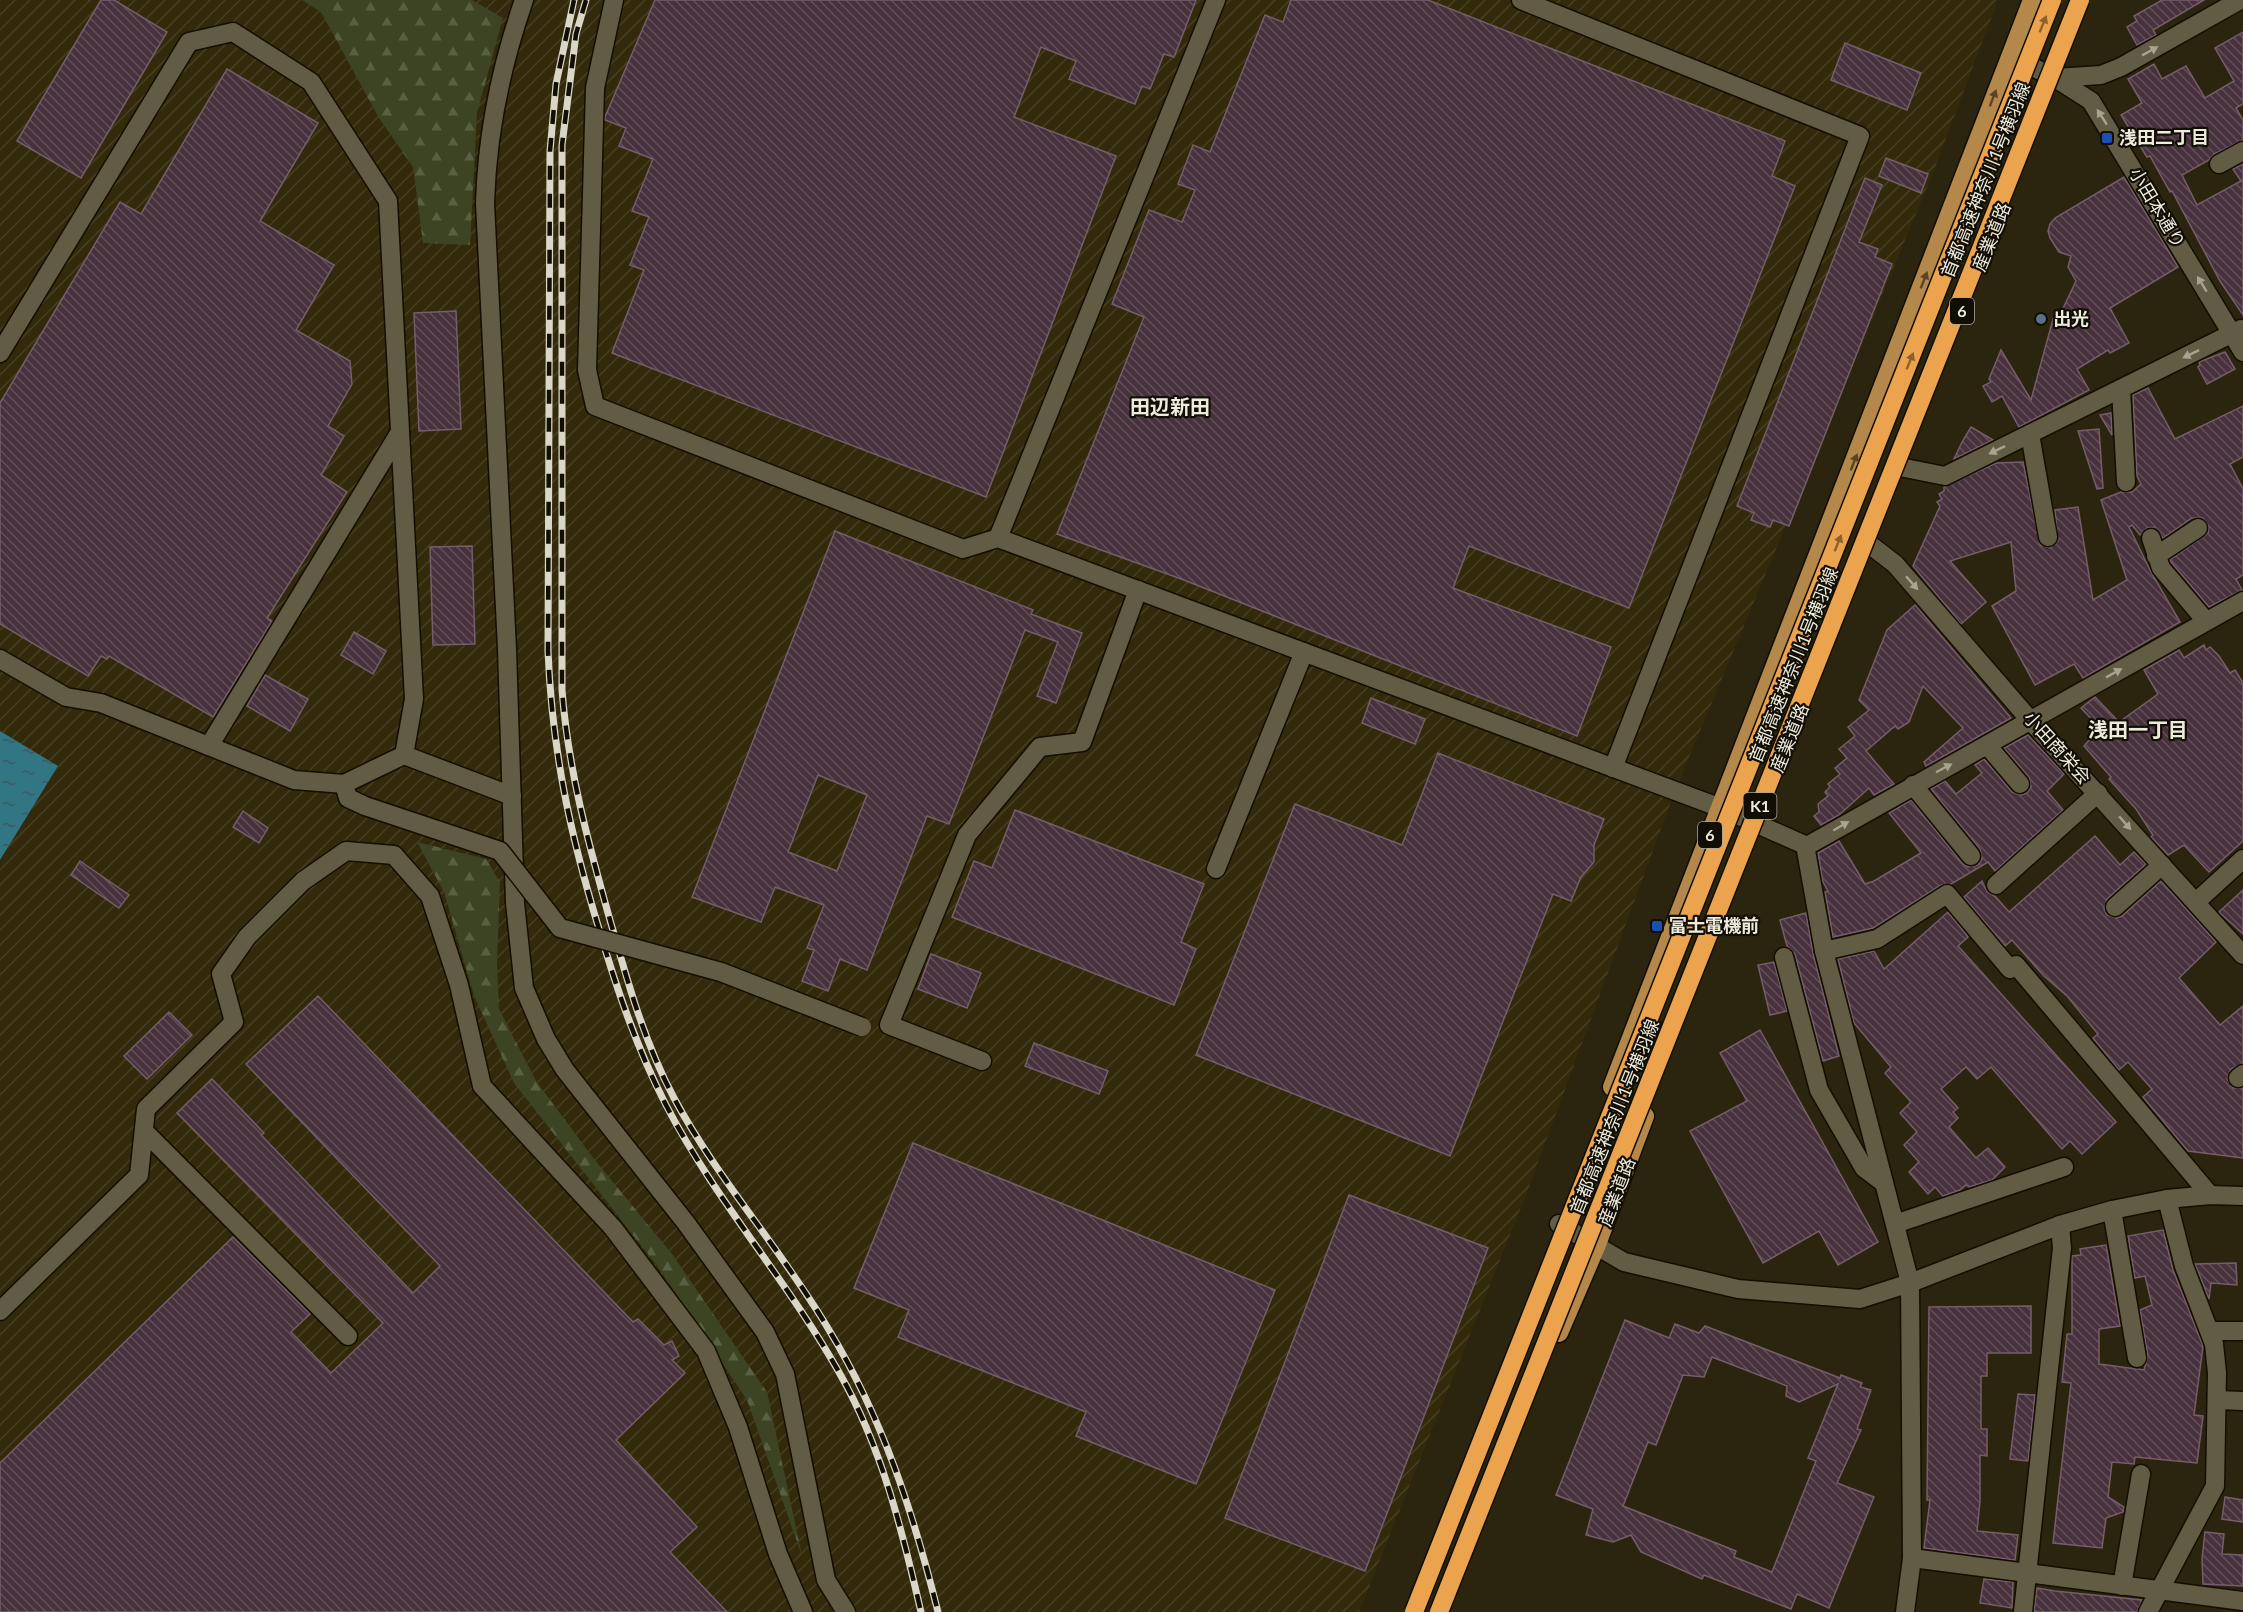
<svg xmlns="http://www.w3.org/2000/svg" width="2243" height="1612" font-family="Lato,'Noto Sans JP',sans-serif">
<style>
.industrial{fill:url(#industrial-furrows)}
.forest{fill:url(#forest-firs)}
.water{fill:url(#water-ripples)}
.building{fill:url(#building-back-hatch);stroke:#765d6a;stroke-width:1.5;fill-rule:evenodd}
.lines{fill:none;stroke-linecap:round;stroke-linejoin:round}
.minor-casing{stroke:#130e00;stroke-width:21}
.major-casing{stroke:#130e00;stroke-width:21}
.minor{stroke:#625c44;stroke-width:18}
.major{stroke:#b4874a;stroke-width:18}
.rail-casing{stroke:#dad7c8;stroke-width:7}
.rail{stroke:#110e06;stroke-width:4.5;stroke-dasharray:14;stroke-linecap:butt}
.minor-bridge-casing{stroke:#130e00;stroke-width:21;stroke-linecap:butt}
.highway-bridge-casing{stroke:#130e00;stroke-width:21;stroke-linecap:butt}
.minor-bridge{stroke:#625c44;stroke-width:18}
.highway-bridge{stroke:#eba34e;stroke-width:18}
.oneway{fill:#89602e}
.oneway2{fill:#a8a490}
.oneway3{fill:#5a4425}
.transit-dot{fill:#1a4fb4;stroke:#110e06;stroke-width:2}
.service-dot{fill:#5c6f8a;stroke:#110e06;stroke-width:2}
.labels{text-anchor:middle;stroke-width:4.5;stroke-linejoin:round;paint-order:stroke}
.shield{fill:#110e06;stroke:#aca99c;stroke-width:1.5}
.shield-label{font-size:16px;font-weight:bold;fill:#eeebdd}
.poi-label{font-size:18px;font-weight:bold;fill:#eeebdd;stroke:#110e06;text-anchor:start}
.street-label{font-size:18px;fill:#eeebdd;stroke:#110e06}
.neighbourhood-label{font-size:20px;font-weight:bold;fill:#eeebdd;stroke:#110e06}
</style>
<defs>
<pattern id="industrial-furrows" width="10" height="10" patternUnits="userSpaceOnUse" patternTransform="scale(1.5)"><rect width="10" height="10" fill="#322a0b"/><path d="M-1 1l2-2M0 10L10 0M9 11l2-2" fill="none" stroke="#463f22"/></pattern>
<pattern id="forest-firs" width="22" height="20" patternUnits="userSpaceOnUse" patternTransform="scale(1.5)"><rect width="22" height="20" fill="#3c4423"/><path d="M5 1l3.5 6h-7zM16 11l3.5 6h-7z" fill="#585f42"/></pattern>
<pattern id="water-ripples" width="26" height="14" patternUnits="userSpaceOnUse" patternTransform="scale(1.5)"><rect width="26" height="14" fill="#327583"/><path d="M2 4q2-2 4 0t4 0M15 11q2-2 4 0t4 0" fill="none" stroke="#3e5b5f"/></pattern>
<pattern id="building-back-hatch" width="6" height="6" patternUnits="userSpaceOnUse" patternTransform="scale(1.5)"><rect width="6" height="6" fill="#47313d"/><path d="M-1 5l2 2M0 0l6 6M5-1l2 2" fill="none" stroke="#624f59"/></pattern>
</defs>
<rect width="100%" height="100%" fill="#2b250f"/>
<polygon class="industrial" points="0,0 1998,0 1933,173 1675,791 1526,1195 1359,1612 0,1612 0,860 58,766 0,731"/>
<g class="forest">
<polygon points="302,0 472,0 503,18 477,113 470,245 423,243 413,167 379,118 321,12"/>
<polygon points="417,842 486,859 500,882 497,963 499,1009 536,1081 594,1159 672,1254 767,1392 802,1556 747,1400 658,1267 514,1083 474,996 444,892"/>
</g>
<polygon class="water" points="0,731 58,766 0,860"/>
<g class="building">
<polygon points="101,0 114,0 167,32 81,178 17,141"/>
<polygon points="655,0 1196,0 1174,57 1164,54 1150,89 1142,86 1135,104 1069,79 1076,61 1041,47 1014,117 1116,156 986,497 612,353 644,270 630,265 649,217 632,211 653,159 619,146 626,128 605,120 605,117"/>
<polygon points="1291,0 1428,0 1785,141 1772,176 1795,186 1629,608 1469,546 1453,588 1611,647 1577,736 1184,580 1057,534 1144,317 1112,304 1149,210 1182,222 1195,190 1178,184 1193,145 1210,152 1265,15 1283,22"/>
<polygon points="2162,0 2204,0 2153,30 2156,35 2137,45 2127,27 2137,21 2134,16"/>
<polygon points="2243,32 2243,104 2236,108 2243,120 2243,140 2214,154 2209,160 2182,175 2197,205 2241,181 2233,169 2243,164 2243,315 2220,281 2172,191 2170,192 2150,156 2147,157 2121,115 2142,103 2128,79 2154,64 2162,79 2186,66 2205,98 2234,81 2215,48"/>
<polygon points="1845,43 1921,73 1907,110 1831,80"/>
<polygon points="227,69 318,123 260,221 334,265 296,330 350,361 352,384 328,426 344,436 321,475 347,492 267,618 272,621 213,717 109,656 107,659 101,656 88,676 0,624 0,403 120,202 141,214"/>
<polygon points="1886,158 1928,174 1921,193 1879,176"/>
<polygon points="2124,177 2178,267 2110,308 2129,343 2110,353 2108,350 2077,369 2089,390 2019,427 2002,396 1992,402 1983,386 1991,382 1989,379 2001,350 2031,400 2053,319 2057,321 2076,281 2068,267 2071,256 2059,252 2050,238 2048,231 2050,224 2055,218"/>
<polygon points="1865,178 1882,185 1859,242 1878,249 1875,257 1892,264 1789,526 1773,520 1770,527 1751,520 1754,513 1737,506"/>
<polygon points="456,311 461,429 419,431 414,313"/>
<polygon points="2225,352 2235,369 2207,384 2198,367 2200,365 2199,362"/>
<polygon points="2148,388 2175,439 2243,406 2243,457 2230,464 2243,489 2243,575 2236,579 2242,590 2209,607 2171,562 2170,560 2208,533 2209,527 2203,518 2192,518 2163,538 2154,527 2147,528 2140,535 2132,525 2129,527 2151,572 2180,622 2083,678 2074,664 2035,685 1992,606 2016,591 2011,542 1950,561 1986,602 1961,624 1913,566 1940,506 1937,502 1942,499 1939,494 1944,491 1944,487 1996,463 2023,462 2040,545 2050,548 2058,541 2055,510 2078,507 2093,600 2127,580 2101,500 2121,492 2132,492 2141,484 2137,476 2133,395"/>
<polygon points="2111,413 2112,435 2100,415"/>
<polygon points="1971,427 1993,440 1954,459 1962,442"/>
<polygon points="2099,429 2103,488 2097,489 2078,431"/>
<path d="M835 531 1033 610 1031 614 1082 633 1056 703 1037 696 1058 642 1025 630 949 824 927 816 867 970 840 959 828 991 802 981 814 950 807 948 824 905 775 887 761 922 692 897ZM818 775 867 795 837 871 788 852Z"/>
<polygon points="472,546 475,644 433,645 430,547"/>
<polygon points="1915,605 2011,718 1926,766 1924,762 1963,728 1923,686 1909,722 1898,729 1895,726 1866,751 1894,784 1874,795 1869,788 1839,815 1821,825 1814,816 1819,812 1818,804 1828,796 1825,792 1830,787 1828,784 1840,774 1835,768 1847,758 1839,749 1855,736 1848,727 1869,710 1859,700 1887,630"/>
<polygon points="354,632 386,651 373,674 341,655"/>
<polygon points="2204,645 2206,650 2210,647 2219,656 2230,673 2235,670 2243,683 2243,841 2209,872 2184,845 2168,855 2151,837 2153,835 2136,809 2109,779 2111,777 2084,746 2100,728 2081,708 2095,697 2119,722 2158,694 2144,670 2179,650 2184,658"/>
<polygon points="265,675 308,699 290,731 247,706"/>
<polygon points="1371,698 1425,719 1415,744 1362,723"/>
<polygon points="2028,735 2064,774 2047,791 2063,810 1995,871 1988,862 1951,884 1941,885 1873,928 1833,937 1825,892 1828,891 1823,882 1818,853 1839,841 1865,884 1874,881 1921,853 1889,813 1911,800 1962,863 1968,867 1978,865 1982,859 1980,849 1931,789 1945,781 1956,794 1982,773 1975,765 1984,759 2012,792 2021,795 2027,793 2031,787 2029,777 2004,748"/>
<polygon points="1438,753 1604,819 1594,845 1594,862 1581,877 1571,901 1553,894 1450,1156 1196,1055 1295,804 1402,845"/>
<polygon points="1015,810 1204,884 1181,942 1196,949 1174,1005 952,917 974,861 992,868"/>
<polygon points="243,811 268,828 259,843 233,827"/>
<polygon points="2095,836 2120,865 2134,852 2146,864 2107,899 2104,909 2107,915 2117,918 2122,916 2161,881 2216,942 2179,978 2220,1025 2243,1006 2243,1063 2231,1069 2227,1079 2233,1088 2243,1088 2243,1158 2188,1151 2143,1097 2152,1089 2128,1062 2119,1070 2093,1038 2098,1034 2067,996 2044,976 2012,940 2005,946 1964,897 1982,881 1987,892 1995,896 2009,912"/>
<polygon points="80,861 129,895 119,908 71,875"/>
<polygon points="2243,890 2243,934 2219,912"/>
<polygon points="1948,912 1968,937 1958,946 2116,1122 2082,1154 2070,1141 2062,1149 1991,1067 1977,1079 1966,1067 1941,1089 1958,1108 1953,1112 1958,1118 1949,1127 1976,1158 1988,1148 2005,1167 1992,1180 1969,1187 1966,1185 1960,1190 1943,1196 1935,1187 1928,1194 1909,1172 1919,1162 1904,1145 1917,1132 1900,1113 1911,1102 1885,1073 1891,1067 1854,1023 1838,959 1874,951 1884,969"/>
<polygon points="1806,913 1813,953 1839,1056 1823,1061 1795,954 1787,946 1780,920"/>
<polygon points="931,954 981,973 967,1008 918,989"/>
<polygon points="1774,962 1787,1011 1770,1015 1758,965"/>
<polygon points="318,996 633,1322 638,1319 664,1345 672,1341 679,1356 672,1360 685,1373 616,1440 697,1527 670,1552 727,1612 0,1612 0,1463 233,1237 310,1314 291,1332 331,1373 383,1323 177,1113 212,1079 264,1133 261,1135 413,1293 440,1266 246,1064"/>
<polygon points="169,1012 192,1035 147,1079 124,1056"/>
<polygon points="1760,1030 1878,1242 1838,1265 1819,1231 1763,1263 1690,1131 1747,1101 1720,1053"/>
<polygon points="1034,1043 1108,1071 1099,1094 1025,1066"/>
<polygon points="913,1143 1275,1290 1196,1484 1076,1436 1086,1412 898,1337 909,1310 854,1288"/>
<polygon points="1349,1195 1488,1248 1365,1571 1225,1518"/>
<polygon points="2163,1230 2173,1270 2203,1346 2194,1415 2203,1416 2197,1463 2135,1457 2134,1464 2112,1462 2108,1497 2124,1507 2123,1512 2106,1518 2102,1548 2053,1543 2071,1383 2062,1382 2067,1334 2072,1334 2072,1256 2081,1255 2080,1249 2106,1245 2120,1326 2099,1329 2099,1364 2144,1370 2148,1356 2140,1310 2152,1305 2145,1276 2135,1278 2128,1236"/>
<polygon points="2236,1263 2237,1285 2211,1283 2209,1299 2195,1264"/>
<polygon points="2031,1306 2031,1353 1987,1353 1987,1376 1981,1376 1981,1429 1987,1429 1987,1456 1980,1455 1980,1501 1977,1531 2018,1535 2015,1560 1924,1548 1930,1500 1927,1500 1929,1307"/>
<path d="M1625 1320 1669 1338 1675 1324 1699 1333 1705 1326 1840 1378 1841 1375 1862 1383 1860 1387 1871 1390 1857 1429 1861 1430 1837 1483 1874 1497 1829 1608 1797 1594 1791 1609 1704 1575 1702 1579 1641 1552 1631 1535 1613 1542 1586 1535 1593 1509 1556 1495ZM1712 1357 1787 1386 1786 1396 1799 1402 1838 1384 1808 1458 1816 1461 1772 1572 1734 1557 1736 1551 1623 1506 1648 1442 1656 1445 1683 1375 1704 1377Z"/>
<polygon points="2018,1394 2035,1395 2028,1461 2010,1459"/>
<polygon points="2225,1497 2243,1500 2243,1522 2222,1519"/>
<polygon points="2205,1532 2224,1534 2222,1554 2243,1555 2243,1586 2203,1584 2202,1559"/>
<polygon points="1984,1579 2013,1582 2012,1608 1980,1603"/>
<polygon points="2037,1588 2055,1591 2142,1600 2137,1612 2040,1612 2034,1611"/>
</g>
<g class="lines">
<g class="minor-casing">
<g id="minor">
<path d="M524 0C501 66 487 134 485 203L507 649 515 903 524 988 546 1039 565 1070 686 1223 765 1332 785 1374 826 1580 846 1612"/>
<polyline points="614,0 595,88 587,370 595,406 963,549 998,538 1721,808 1807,846 2243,601"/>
<polyline points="1521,0 1860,136 1613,768"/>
<polyline points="2014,58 2055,78 2091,101 2243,352"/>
<polyline points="2055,78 2101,75 2121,67 2240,0"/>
<polyline points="2219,164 2243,151"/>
<polyline points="0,353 189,42 233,32 311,82 388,201 414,699 404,755 344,784 294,780 101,703 66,697 0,659"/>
<polyline points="2121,389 2126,482"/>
<polyline points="2030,434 2048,537"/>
<polyline points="1900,467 1945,476 2241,329"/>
<polyline points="998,538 1216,0"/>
<polyline points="2151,538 2161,568 2206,621"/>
<polyline points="1869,544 1895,564 2030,720 2243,955"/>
<polyline points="2156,556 2198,528"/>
<polyline points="1987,745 2020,784"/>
<polyline points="209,746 400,432"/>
<polyline points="404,755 512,796"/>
<polyline points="344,784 348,798 365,806"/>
<polyline points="1913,785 1971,856"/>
<polyline points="1805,845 1824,951 1910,1283 1912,1558 1905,1612"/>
<polyline points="1216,869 1304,652"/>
<polyline points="1996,885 2098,793"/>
<polyline points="2196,902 2243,859"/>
<polyline points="2115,907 2162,865"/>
<polyline points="1824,951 1877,939 1947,894 2010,969 2016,965 2210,1195"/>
<polyline points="1784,957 1819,1090 1864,1168 1884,1183"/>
<polyline points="982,1061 889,1025 967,835 1040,747 1082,742 1138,590"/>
<polyline points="2238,1078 2243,1074"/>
<polyline points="144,1131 348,1336"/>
<polyline points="2112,1210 2137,1358"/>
<polyline points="1559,1224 1624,1262 1738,1289 1860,1299 1910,1283 2060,1225 2112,1210 2167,1199 2210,1195 2243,1196"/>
<polyline points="1895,1224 2064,1167"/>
<polyline points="0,1311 139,1175 146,1109 234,1022 221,974 247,937 303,881 346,851 394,855 430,896 459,985 482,1086 613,1228 706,1351 738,1427 778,1554 803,1612"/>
<polyline points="2210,1331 2243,1331"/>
<polyline points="2217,1400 2243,1401"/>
<polyline points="1912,1558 2243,1601"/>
<polyline points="2122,1586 2141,1474"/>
<polyline points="2023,1612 2062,1248 2060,1225"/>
<polyline points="2148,1612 2215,1486 2217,1373 2214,1344 2184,1266 2167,1199"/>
</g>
</g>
<g class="major-casing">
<g id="major">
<polyline points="1612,1087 2032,0"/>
<polyline points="1559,1333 1596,1247 1645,1116"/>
</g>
</g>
<use href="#minor" class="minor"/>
<use href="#major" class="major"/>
<g class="rail-casing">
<g id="rail">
<path d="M574 0 556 84 550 151 548 651C552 750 570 834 599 929 617 990 637 1049 666 1105 715 1200 788 1281 840 1374 882 1448 902 1530 921 1612"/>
<path d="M586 0 576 34 562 145V690C568 768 587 838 608 913 626 976 643 1040 674 1098 718 1180 782 1250 829 1330 883 1419 913 1512 938 1612"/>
</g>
</g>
<use href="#rail" class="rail"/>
<g class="minor-bridge-casing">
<polyline id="minor-bridge" points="365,806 500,851 560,928 721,972 862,1027"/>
</g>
<g class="highway-bridge-casing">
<g id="highway-bridge">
<polyline points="1414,1612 2052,0"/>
<polyline points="1439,1612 2080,0"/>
</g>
</g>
<use href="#minor-bridge" class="minor-bridge"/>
<use href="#highway-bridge" class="highway-bridge"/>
</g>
<defs><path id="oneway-solid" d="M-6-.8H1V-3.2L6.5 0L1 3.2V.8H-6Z" transform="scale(1.5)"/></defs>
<g class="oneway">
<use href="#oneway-solid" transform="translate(2043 24) rotate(-68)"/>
<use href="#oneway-solid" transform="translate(1910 361) rotate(-68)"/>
<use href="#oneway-solid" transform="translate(1838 543) rotate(-68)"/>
</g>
<g class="oneway2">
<use href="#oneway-solid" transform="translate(2150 51) rotate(-29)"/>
<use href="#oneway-solid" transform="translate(2102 117) rotate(-123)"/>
<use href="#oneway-solid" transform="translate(2202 284) rotate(-121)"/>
<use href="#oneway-solid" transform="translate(2191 354) rotate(154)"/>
<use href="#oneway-solid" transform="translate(1997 450) rotate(154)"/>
<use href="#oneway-solid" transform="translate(1912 583) rotate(49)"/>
<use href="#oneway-solid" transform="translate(2114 673) rotate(-29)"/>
<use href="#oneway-solid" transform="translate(1944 768) rotate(-28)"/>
<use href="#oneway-solid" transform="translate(2125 823) rotate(49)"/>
<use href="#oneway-solid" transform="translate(1841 826) rotate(-30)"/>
</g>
<g class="oneway3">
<use href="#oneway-solid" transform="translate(1993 98) rotate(-69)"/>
<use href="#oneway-solid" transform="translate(1924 280) rotate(-69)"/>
<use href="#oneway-solid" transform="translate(1854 462) rotate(-69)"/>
</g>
<g class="transit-dot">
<rect x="2101" y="132" width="12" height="12" rx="3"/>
<rect x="1651" y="920" width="12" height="12" rx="3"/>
</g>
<circle class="service-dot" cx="2041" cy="319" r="6"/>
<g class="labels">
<g class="shield">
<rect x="1950" y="298" width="24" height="26" rx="4.5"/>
<rect x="1743.5" y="793" width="33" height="26" rx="4.5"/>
<rect x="1698" y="822" width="24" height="26" rx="4.5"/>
</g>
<g class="shield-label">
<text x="1962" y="317">6</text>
<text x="1760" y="812">K1</text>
<text x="1710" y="841">6</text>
</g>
<g class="poi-label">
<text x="2119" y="144">浅田二丁目</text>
<text x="2053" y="325">出光</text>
<text x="1669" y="932">富士電機前</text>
</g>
<g class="street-label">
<text transform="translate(1986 180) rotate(-68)" y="6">首都高速神奈川1号横羽線</text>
<text transform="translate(2157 208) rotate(59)" y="6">小田本通り</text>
<text transform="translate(1992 237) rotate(-68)" y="6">産業道路</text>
<text transform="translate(1794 665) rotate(-68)" y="6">首都高速神奈川1号横羽線</text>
<text transform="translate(1790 738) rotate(-68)" y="6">産業道路</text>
<text transform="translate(2057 748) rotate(48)" y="6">小田商栄会</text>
<text transform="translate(1615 1117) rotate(-68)" y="6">首都高速神奈川1号横羽線</text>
<text transform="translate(1617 1192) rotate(-69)" y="6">産業道路</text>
</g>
<g class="neighbourhood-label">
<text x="1170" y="414">田辺新田</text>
<text x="2138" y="737">浅田一丁目</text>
</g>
</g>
</svg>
